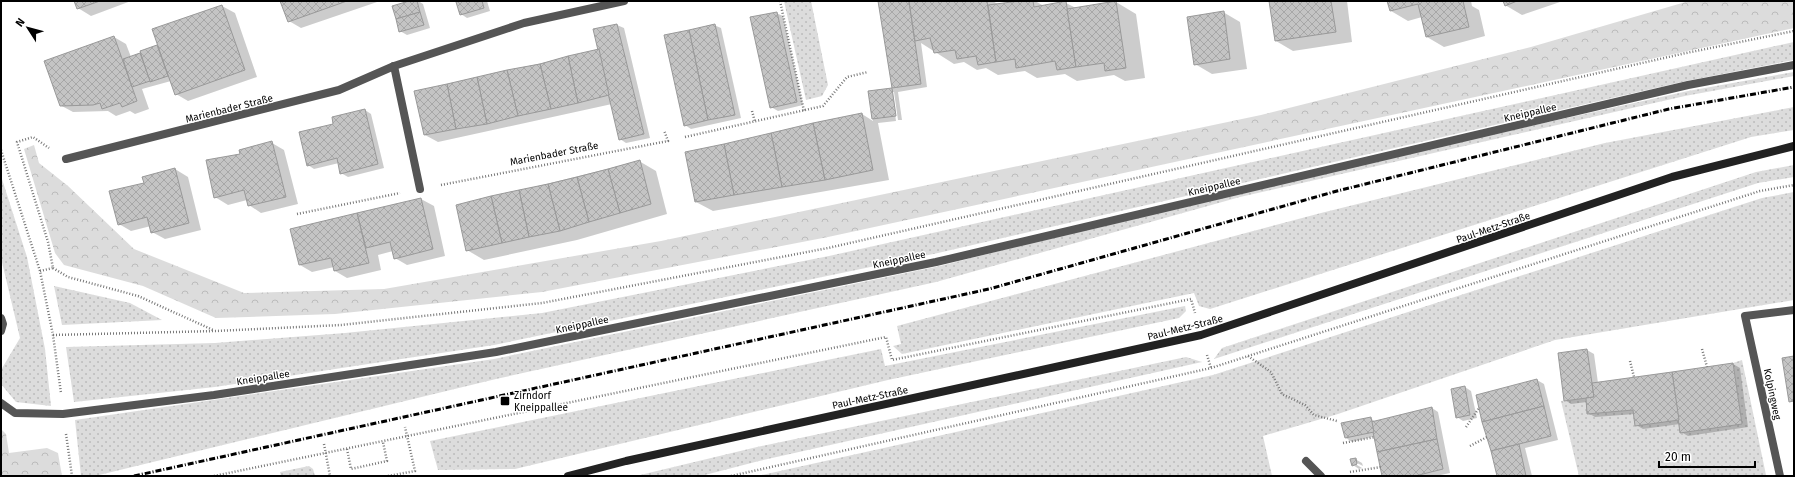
<svg xmlns="http://www.w3.org/2000/svg" width="1795" height="477" font-family="'Fira Sans',sans-serif">
<style>
.grass{fill:url(#grass-dots)}
.forest{fill:url(#forest-crowns)}
.shadow{fill:#0003}
.building{fill:url(#building-cross-hatch);stroke:#999}
.lines{fill:none;stroke-linecap:round;stroke-linejoin:round}
.path{stroke:#777;stroke-width:2.5;stroke-dasharray:1 2;stroke-linecap:butt}
.street{stroke:#555;stroke-width:8}
.secondary{stroke:#222;stroke-width:8}
.rail{stroke:#000;stroke-width:3;stroke-dasharray:6 2 1 2;stroke-linecap:butt}
.poi-dot{fill:#000;stroke:#fff;stroke-width:1.5}
.labels{text-anchor:middle;stroke-width:3;stroke-linejoin:round;paint-order:stroke}
.street-label{font-size:10px;fill:#000;stroke:#fff}
.poi-label{font-size:10px;fill:#000;stroke:#fff;text-anchor:start}
</style>
<defs>
<pattern id="grass-dots" width="8" height="8" patternUnits="userSpaceOnUse"><rect width="8" height="8" fill="#dcdcdc"/><path d="M2 2h.1M6 6h.1" fill="none" stroke="#bbb" stroke-width="1.8" stroke-linecap="round"/></pattern>
<pattern id="forest-crowns" width="20" height="18" patternUnits="userSpaceOnUse"><rect width="20" height="18" fill="#dcdcdc"/><path d="M2 6a3 3 0 1 1 6 0M12 15a3 3 0 1 1 6 0" fill="none" stroke="#bbb"/></pattern>
<pattern id="building-cross-hatch" width="8" height="8" patternUnits="userSpaceOnUse"><rect width="8" height="8" fill="#c4c4c4"/><path d="M0 0l8 8M0 8l8-8" fill="none" stroke="#a7a7a7"/></pattern>
</defs>
<rect width="100%" height="100%" fill="#fff"/>
<g class="grass">
<polygon points="784,1 811,1 828,85 822,96 806,100"/>
<polygon points="1794,42 1794,60 1686,81 938,253 494,345 215,387 74,402 66,347 215,343 345,333 542,313 829,256"/>
<polygon points="1794,72 1794,76 1685,96 1240,197 936,282 496,379 95,476 81,476 75,420 494,359 940,266 1233,192 1688,91"/>
<polygon points="1794,107 1794,130 1751,137 1210,309 1199,306 1194,293 902,354 893,346 901,344 897,326 1321,213 1605,143"/>
<polygon points="1794,165 1794,177 1758,183 1214,359 1222,348 1756,172"/>
<polygon points="1,176 27,257 45,349 51,406 16,402 1,384 1,370 20,338 1,258"/>
<polygon points="1794,192 1794,300 1555,340 1338,414 1263,436 1272,476 757,476 1213,375 1762,198"/>
<polygon points="54,286 130,303 162,320 62,325"/>
<polygon points="1185,306 1186,311 1179,318 888,380 515,469 438,470 430,441 881,349 885,366"/>
<polygon points="1186,357 1202,362 759,461 701,476 636,476 757,447"/>
<polygon points="1742,360 1766,475 1579,476 1561,401 1586,398 1588,414 1633,410 1679,420 1742,424 1733,363"/>
<polygon points="309,466 313,469 315,476 281,476 280,472"/>
</g>
<g class="forest">
<polygon points="1689,1 1794,1 1794,28 828,237 542,292 335,314 216,318 143,286 64,265 55,253 24,149 34,145 39,163 68,186 134,249 244,293 384,289 661,241 1261,115 1531,47"/>
<polygon points="1,429 6,434 9,453 47,448 58,453 62,476 1,476"/>
</g>
<g class="shadow">
<polygon points="75,1 131,1 91,16 78,8"/>
<polygon points="281,1 380,1 301,28 289,21"/>
<polygon points="412,1 418,1 423,4 430,28 407,35 400,31"/>
<polygon points="457,1 487,1 490,11 467,18 461,14"/>
<polygon points="879,1 993,1 999,5 1035,1 1044,6 1066,3 1076,8 1116,2 1136,14 1145,78 1125,81 1114,75 1077,81 1065,74 1037,78 1025,71 998,75 986,68 977,70 964,62 954,64 921,43 927,87 898,92 902,120 898,120 894,92 892,92 896,121 878,123 889,180 713,211 696,202 862,114 873,121 869,92 893,89"/>
<polygon points="1270,1 1347,1 1352,42 1293,51 1276,41"/>
<polygon points="1388,1 1471,1 1472,6 1479,10 1485,36 1444,47 1427,37 1422,17 1408,21 1391,11"/>
<polygon points="1504,1 1563,1 1522,15 1505,5"/>
<polygon points="222,6 235,13 257,77 188,101 176,94 171,81 142,89 149,109 135,114 130,111 116,116 108,111 73,112 60,105 114,37 126,44 131,57 157,46 159,47 153,30"/>
<polygon points="1223,12 1240,22 1247,69 1212,74 1195,64"/>
<polygon points="776,13 783,16 803,105 778,111 771,107"/>
<polygon points="617,25 624,28 650,138 626,143 620,139 612,104 438,142 425,135 415,92 599,50"/>
<polygon points="714,25 721,28 741,118 691,129 685,125"/>
<polygon points="365,110 371,114 384,168 348,177 341,173 339,163 314,169 308,165 335,124"/>
<polygon points="272,143 284,150 298,204 261,213 249,205 247,200 228,205 215,197 241,154"/>
<polygon points="639,161 656,171 667,214 577,240 484,260 467,250 457,206"/>
<polygon points="175,169 188,177 201,230 165,239 152,232 151,226 131,231 119,224 145,183"/>
<polygon points="421,199 434,206 445,256 407,265 395,258 393,251 378,255 381,270 347,278 335,271 334,267 312,272 300,265 291,230"/>
<polygon points="1587,350 1594,354 1598,383 1733,364 1740,368 1748,427 1688,436 1681,432 1680,424 1643,429 1636,425 1635,414 1595,417 1588,413 1587,402 1571,404 1565,400 1559,354"/>
<polygon points="1537,380 1544,384 1558,440 1525,448 1532,476 1498,476"/>
<polygon points="1465,387 1471,391 1477,418 1463,421 1457,417"/>
<polygon points="1432,408 1438,412 1450,473 1436,476 1384,476 1376,436 1352,442 1346,438 1370,418 1376,422"/>
<polygon points="1355,459 1362,463 1363,466 1357,463 1357,465 1362,468 1359,469 1353,465"/>
</g>
<g class="building">
<polygon points="74,1 100,1 77,9"/>
<polygon points="280,1 347,1 288,22"/>
<polygon points="409,1 417,1 420,12 396,19 392,6"/>
<polygon points="460,1 482,1 484,8 460,15 456,2"/>
<polygon points="878,1 909,1 921,84 892,88"/>
<polygon points="909,1 987,1 996,62 978,65 976,56 957,59 955,50 934,53 930,38 915,41"/>
<polygon points="1019,1 1033,1 1034,7 1066,1 1076,67 1057,70 1055,61 1016,68 1015,59 996,62 988,5"/>
<polygon points="1116,1 1126,68 1105,71 1104,63 1076,67 1067,9"/>
<polygon points="1269,1 1331,1 1336,32 1275,41"/>
<polygon points="1387,1 1463,1 1469,27 1426,37 1418,4 1390,11"/>
<polygon points="1503,1 1517,1 1505,6"/>
<polygon points="222,5 245,70 175,95 152,29"/>
<polygon points="1224,11 1230,59 1194,65 1187,17"/>
<polygon points="420,12 424,25 399,32 396,19"/>
<polygon points="777,12 797,102 770,108 750,17"/>
<polygon points="617,24 644,134 619,140 593,29"/>
<polygon points="715,24 735,115 708,120 689,30"/>
<polygon points="689,30 708,120 684,126 664,35"/>
<polygon points="114,36 137,101 122,107 120,103 102,109 100,103 93,105 60,106 44,61"/>
<polygon points="157,45 168,76 150,82 140,51"/>
<polygon points="599,49 609,95 578,103 568,56"/>
<polygon points="140,53 150,81 132,87 123,59"/>
<polygon points="568,56 578,103 551,109 540,64"/>
<polygon points="540,64 551,109 518,116 507,70"/>
<polygon points="507,70 518,116 487,124 477,77"/>
<polygon points="477,77 487,124 456,129 447,84"/>
<polygon points="447,84 456,129 424,135 414,91"/>
<polygon points="892,88 896,116 872,119 868,91"/>
<polygon points="365,109 378,164 340,174 337,158 307,166 299,132 333,124 332,117"/>
<polygon points="862,113 873,170 825,180 813,123"/>
<polygon points="813,123 825,180 782,187 771,133"/>
<polygon points="771,133 782,187 734,195 724,144"/>
<polygon points="272,141 286,197 248,206 244,190 214,198 206,160 240,154 239,150"/>
<polygon points="724,144 734,195 695,202 685,152"/>
<polygon points="640,160 651,204 620,213 608,169"/>
<polygon points="175,168 189,223 151,233 147,217 118,225 109,191 144,183 142,177"/>
<polygon points="608,169 620,213 589,222 577,177"/>
<polygon points="577,177 589,222 560,231 548,184"/>
<polygon points="548,184 560,231 529,237 519,190"/>
<polygon points="519,190 529,237 502,243 491,196"/>
<polygon points="491,196 502,243 466,251 456,205"/>
<polygon points="421,198 433,249 394,259 390,242 366,248 357,213"/>
<polygon points="357,213 369,263 334,271 331,258 299,265 290,229"/>
<polygon points="1587,349 1594,397 1564,401 1558,353"/>
<polygon points="1794,356 1794,401 1789,402 1782,358"/>
<polygon points="1733,363 1742,424 1680,433 1672,372"/>
<polygon points="1672,372 1679,420 1635,426 1633,410 1587,414 1586,398 1594,397 1592,383"/>
<polygon points="1537,379 1544,406 1482,422 1476,395"/>
<polygon points="1465,386 1470,415 1456,418 1451,389"/>
<polygon points="1544,406 1551,436 1491,451 1482,422"/>
<polygon points="1432,407 1437,439 1377,452 1371,422"/>
<polygon points="1371,417 1374,432 1345,438 1341,423"/>
<polygon points="1437,439 1443,469 1415,476 1382,476 1377,452"/>
<polygon points="1519,444 1526,476 1497,476 1491,451"/>
<polygon points="1356,458 1357,464 1352,466 1350,459"/>
</g>
<g class="lines">
<g class="path">
<polyline points="780,1 804,111"/>
<polyline points="752,111 755,122"/>
<polyline points="685,137 823,106 847,77 868,72"/>
<polyline points="1,150 40,271 53,335 61,393"/>
<polyline points="441,185 668,141 664,130"/>
<polyline points="297,214 400,193"/>
<polyline points="53,268 68,277 138,296 213,330"/>
<polyline points="40,271 53,268 48,242 17,142 33,137 49,148"/>
<polyline points="53,335 216,331 341,325 542,303 828,248 1686,53 1794,31"/>
<polyline points="1702,349 1707,367"/>
<polyline points="1207,355 1211,368"/>
<polyline points="1248,356 1271,372 1282,394 1305,405 1314,415 1337,421"/>
<polyline points="1630,361 1634,377"/>
<polyline points="1466,427 1479,408"/>
<polyline points="66,434 72,476"/>
<polyline points="1343,443 1375,437"/>
<polyline points="324,444 330,476"/>
<polyline points="1470,446 1487,437"/>
<polyline points="347,449 351,469 387,461 383,442"/>
<polyline points="1350,472 1381,467"/>
<polyline points="371,475 371,476"/>
<polyline points="214,476 886,337 892,360 1191,299 1195,313"/>
<polyline points="388,476 415,471 405,427"/>
<polyline points="731,476 1211,368 1760,191 1794,185"/>
</g>
<g class="street">
<polyline points="394,66 420,189"/>
<polyline points="66,159 339,90 394,66 524,23 624,1"/>
<polyline points="1,318 3,324 1,331"/>
<polyline points="1,403 15,413 63,414 214,395 496,352 936,262 1688,85 1794,65"/>
<polyline points="1306,461 1321,476"/>
<polyline points="1780,476 1745,316 1794,310"/>
</g>
<polyline class="secondary" points="568,476 626,461 1201,335 1672,177 1794,146"/>
<polyline class="rail" points="134,476 989,289 1337,191 1669,109 1794,87"/>
</g>
<rect class="poi-dot" x="500" y="396" width="10" height="10" rx="2"/>
<g class="labels">
<g class="street-label">
<text transform="translate(229 108) rotate(-14)" y="4">Marienbader Straße</text>
<text transform="translate(1530 112) rotate(-13)" y="4">Kneippallee</text>
<text transform="translate(554 153) rotate(-11)" y="4">Marienbader Straße</text>
<text transform="translate(1214 186) rotate(-13)" y="4">Kneippallee</text>
<text transform="translate(1493 227) rotate(-19)" y="4">Paul-Metz-Straße</text>
<text transform="translate(899 259) rotate(-12)" y="4">Kneippallee</text>
<text transform="translate(582 324) rotate(-12)" y="4">Kneippallee</text>
<text transform="translate(1185 327) rotate(-14)" y="4">Paul-Metz-Straße</text>
<text transform="translate(263 377) rotate(-9)" y="4">Kneippallee</text>
<text transform="translate(1773 394) rotate(78)" y="4">Kolpingweg</text>
<text transform="translate(870 397) rotate(-12)" y="4">Paul-Metz-Straße</text>
</g>
<g class="poi-label">
<text x="514" y="399">Zirndorf<tspan x="514" dy="12">Kneippallee</tspan></text>
</g>
</g>
<rect width="1795" height="477" fill="none" stroke="#000000" stroke-width="4"/>
<g transform="translate(28 28) rotate(306)" stroke="#ffffff" stroke-width="3" paint-order="stroke">
<path d="M0-3L7 15L0 10L-7 15Z" fill="#000000"/>
<text y="-6" font-size="11" font-weight="bold" text-anchor="middle" fill="#000000">N</text>
</g>
<path d="M1659 461v6h96v-6" fill="none" stroke="#000000" stroke-width="2"/>
<text x="1665" y="461" font-size="12" fill="#000000" stroke="#ffffff" stroke-width="3" paint-order="stroke">20 m</text>
</svg>
